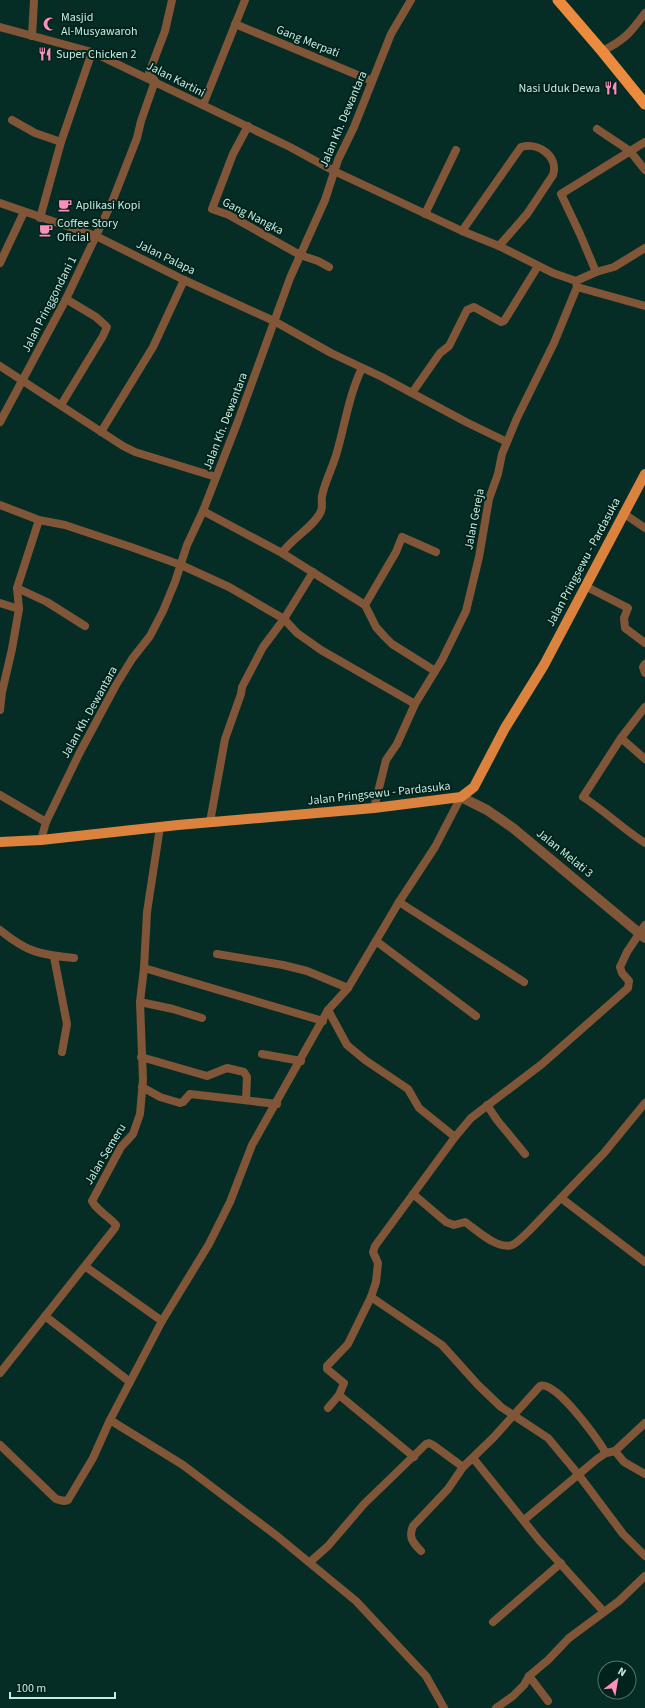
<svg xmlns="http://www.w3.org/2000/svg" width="645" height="1708" font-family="'Source Sans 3',sans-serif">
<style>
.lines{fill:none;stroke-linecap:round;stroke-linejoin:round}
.minor{stroke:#815638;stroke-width:8}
.tertiary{stroke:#815638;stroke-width:10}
.primary{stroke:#da823e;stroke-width:10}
.trunk{stroke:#ec8b3e;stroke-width:11}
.labels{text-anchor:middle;stroke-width:4;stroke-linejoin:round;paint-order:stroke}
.poi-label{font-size:12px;fill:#c9ebe1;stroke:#00231c;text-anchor:start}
.street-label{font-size:12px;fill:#c9ebe1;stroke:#00231c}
</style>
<rect width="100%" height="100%" fill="#062d25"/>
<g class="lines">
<g class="minor">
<polyline points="235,24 372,81"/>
<polyline points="0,27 92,52 290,147 334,171 462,231 499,246 553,273 576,281"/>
<polyline points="32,36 34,0"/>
<path d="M602 51C625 40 631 32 645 13"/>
<polyline points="203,105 245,0"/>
<polyline points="12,120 35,133 61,142"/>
<polyline points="248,126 233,154 212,209 229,215 300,255 318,261 329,267"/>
<polyline points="597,129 630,151 645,170"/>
<polyline points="0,203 96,236 184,280 274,321 331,353 382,377 466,422 507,442"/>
<polyline points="425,214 456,150"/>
<polyline points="40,218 61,142 92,52"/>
<path d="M462 231 521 147C538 142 559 156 553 175L527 214 499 246"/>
<polyline points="0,263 24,212"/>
<polyline points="596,272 580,234 561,194 645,142"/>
<polyline points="576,281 596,272 614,267 645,248"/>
<polyline points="577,287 645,306"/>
<polyline points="0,366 123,446 135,452 216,477"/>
<polyline points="412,393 440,353 449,346 467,310 474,307 501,322 504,321 538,266"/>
<polyline points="61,405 103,336 107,327 96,317 66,299"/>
<polyline points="0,422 66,299 112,202 137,138 141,121 155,81 149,73 165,31 172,0"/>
<polyline points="101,432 153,347 184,280"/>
<polyline points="0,505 39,520 65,525 131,547 181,565 229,587 284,619 297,633 321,650 415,704"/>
<polyline points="203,511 282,553 365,605 376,627 384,636 392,644 435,671"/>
<polyline points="623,513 645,528"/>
<path d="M282 553C292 538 315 526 321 511 323 506 321 501 322 496 325 481 333 467 337 452 345 424 349 395 362 368"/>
<polyline points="585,586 628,608 624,618 625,628 645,643"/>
<polyline points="17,588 47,602 85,626"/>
<polyline points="0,603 19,609"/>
<polyline points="365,605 396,552 402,537 436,552"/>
<polyline points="645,664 643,667 645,673"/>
<path d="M645 707 621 738 583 797C605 811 623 829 645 843"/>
<polyline points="0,710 2,692 12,649 19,609 17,588 39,520"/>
<polyline points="621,738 645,759"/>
<polyline points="0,795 46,822"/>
<polyline points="374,808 386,760 397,744 415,704 442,660 466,611 479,557 489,499 498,474 502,454 517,418 554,343 577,287 576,281"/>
<polyline points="210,822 225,739 241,694 242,687 263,647 284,619 313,572"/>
<polyline points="41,840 46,822 80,752 116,685 132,659 150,636 163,611 175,582 187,545 203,511 238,421 290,278 325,200 338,160 354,127 391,34 411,0"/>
<polyline points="399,902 524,982"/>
<path d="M0 930C27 952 40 955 74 958"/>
<polyline points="376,941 476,1016"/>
<polyline points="217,954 283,965 307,971 348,988"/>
<polyline points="54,957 67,1024 62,1052"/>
<polyline points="144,968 323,1021"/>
<polyline points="140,1002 173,1009 202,1018"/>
<polyline points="328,1010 347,1045 365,1060 408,1089 419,1108 455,1137"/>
<polyline points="262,1054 301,1061"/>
<polyline points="141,1057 207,1076 227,1068 244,1072 247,1077 246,1100"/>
<polyline points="142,1087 160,1097 180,1103 183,1102 190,1094 277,1104"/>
<polyline points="487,1105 497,1120 525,1154"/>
<path d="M413 1194 446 1222 454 1225 465 1222C477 1230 497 1250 512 1245 519 1242 524 1235 529 1231L604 1153 645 1103"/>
<polyline points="561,1198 645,1262"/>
<polyline points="86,1267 162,1321"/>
<polyline points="371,1297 442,1345 478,1385 501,1407 548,1438 578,1474 623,1534 645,1556"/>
<polyline points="45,1316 130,1382"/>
<path d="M0 1373 115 1228 116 1225C109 1216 98 1212 92 1201L121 1147 133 1134 140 1114 143 1080 140 1002 144 968 147 912 160 827"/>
<polyline points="339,1395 414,1457"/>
<polyline points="328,1408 339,1395 344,1383 327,1369 327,1366 348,1344 371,1297 376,1282 378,1263 373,1252 375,1246 455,1137 471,1118 542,1064 628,988 629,981 622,973 620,967 627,952 645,925"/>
<polyline points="110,1420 183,1465 277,1536 356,1601 426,1676 444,1708"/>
<polyline points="0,1445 56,1499 64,1501 68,1500 93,1458 110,1420 162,1321 209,1244 230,1202 252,1145 328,1010 348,988 399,902 435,847 461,797"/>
<polyline points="615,1451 624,1462 645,1474"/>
<polyline points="473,1458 539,1540 604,1612"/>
<polyline points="524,1520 597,1459 606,1453 615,1451 645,1423"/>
<path d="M421 1551C413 1543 408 1537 413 1526L448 1489 463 1467 493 1438 540 1386C556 1380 598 1440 606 1453"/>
<polyline points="310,1562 328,1546 364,1504 426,1444 429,1443 433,1445 463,1467"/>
<polyline points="493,1622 561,1563"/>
<polyline points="529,1676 548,1701"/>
<polyline points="496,1708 513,1696 524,1685 529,1676 548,1660 569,1638 619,1601 645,1576"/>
</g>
<polyline class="tertiary" points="461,797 487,810 513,828 645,938"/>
<polyline class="primary" points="0,842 41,840 178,825 374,808 461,797 474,787 505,728 544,665 645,474"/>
<polyline class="trunk" points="558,0 602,51 645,104"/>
</g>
<defs>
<g id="mosque-bare" transform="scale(1.08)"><path d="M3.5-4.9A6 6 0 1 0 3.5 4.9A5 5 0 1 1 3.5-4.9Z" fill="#fe8ebb" stroke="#00231c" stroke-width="2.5" paint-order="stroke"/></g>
<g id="restaurant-bare" transform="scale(1.08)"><path d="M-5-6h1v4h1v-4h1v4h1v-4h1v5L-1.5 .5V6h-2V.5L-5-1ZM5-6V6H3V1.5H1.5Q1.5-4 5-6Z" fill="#fe8ebb" stroke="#00231c" stroke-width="2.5" paint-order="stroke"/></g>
<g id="cafe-bare" transform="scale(1.08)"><path d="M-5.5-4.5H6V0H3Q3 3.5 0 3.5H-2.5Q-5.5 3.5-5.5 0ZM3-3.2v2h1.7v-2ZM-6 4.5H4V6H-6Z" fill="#fe8ebb" stroke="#00231c" stroke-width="2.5" paint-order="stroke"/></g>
</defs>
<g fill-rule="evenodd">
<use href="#mosque-bare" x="50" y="24"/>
<use href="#restaurant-bare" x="45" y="54"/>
<use href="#restaurant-bare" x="611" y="88"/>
<use href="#cafe-bare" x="65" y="205"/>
<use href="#cafe-bare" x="46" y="230"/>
</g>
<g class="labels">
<g class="poi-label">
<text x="61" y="21">Masjid<tspan x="61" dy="14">Al-Musyawaroh</tspan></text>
<text x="56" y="58">Super Chicken 2</text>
<text x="600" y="92" text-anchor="end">Nasi Uduk Dewa</text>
<text x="76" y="209">Aplikasi Kopi</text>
<text x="57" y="227">Coffee Story<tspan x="57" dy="14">Oficial</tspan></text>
</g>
<g class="street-label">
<text transform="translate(308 41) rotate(22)" y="4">Gang Merpati</text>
<text transform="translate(176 79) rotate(27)" y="4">Jalan Kartini</text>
<text transform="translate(343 119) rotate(-67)" y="4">Jalan Kh. Dewantara</text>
<text transform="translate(253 216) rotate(27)" y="4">Gang Nangka</text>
<text transform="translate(166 257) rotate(26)" y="4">Jalan Palapa</text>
<text transform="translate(49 304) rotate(-63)" y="4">Jalan Pringgondani 1</text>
<text transform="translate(225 421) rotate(-69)" y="4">Jalan Kh. Dewantara</text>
<text transform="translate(474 519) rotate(-79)" y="4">Jalan Gereja</text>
<text transform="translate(583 562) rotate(-62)" y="4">Jalan Pringsewu - Pardasuka</text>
<text transform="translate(89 712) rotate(-61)" y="4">Jalan Kh. Dewantara</text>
<text transform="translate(379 793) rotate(-6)" y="4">Jalan Pringsewu - Pardasuka</text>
<text transform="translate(565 853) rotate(39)" y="4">Jalan Melati 3</text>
<text transform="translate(105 1154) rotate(-59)" y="4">Jalan Semeru</text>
</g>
</g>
<g transform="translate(617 1680) rotate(31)"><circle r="19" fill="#00231c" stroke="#50736b"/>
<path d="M0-3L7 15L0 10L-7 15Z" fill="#fe8ebb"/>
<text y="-6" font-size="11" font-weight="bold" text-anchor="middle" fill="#c9ebe1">N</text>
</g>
<path d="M10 1692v6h105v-6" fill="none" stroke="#c9ebe1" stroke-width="2"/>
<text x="16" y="1692" font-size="12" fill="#c9ebe1" stroke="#00231c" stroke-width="3" paint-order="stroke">100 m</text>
</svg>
